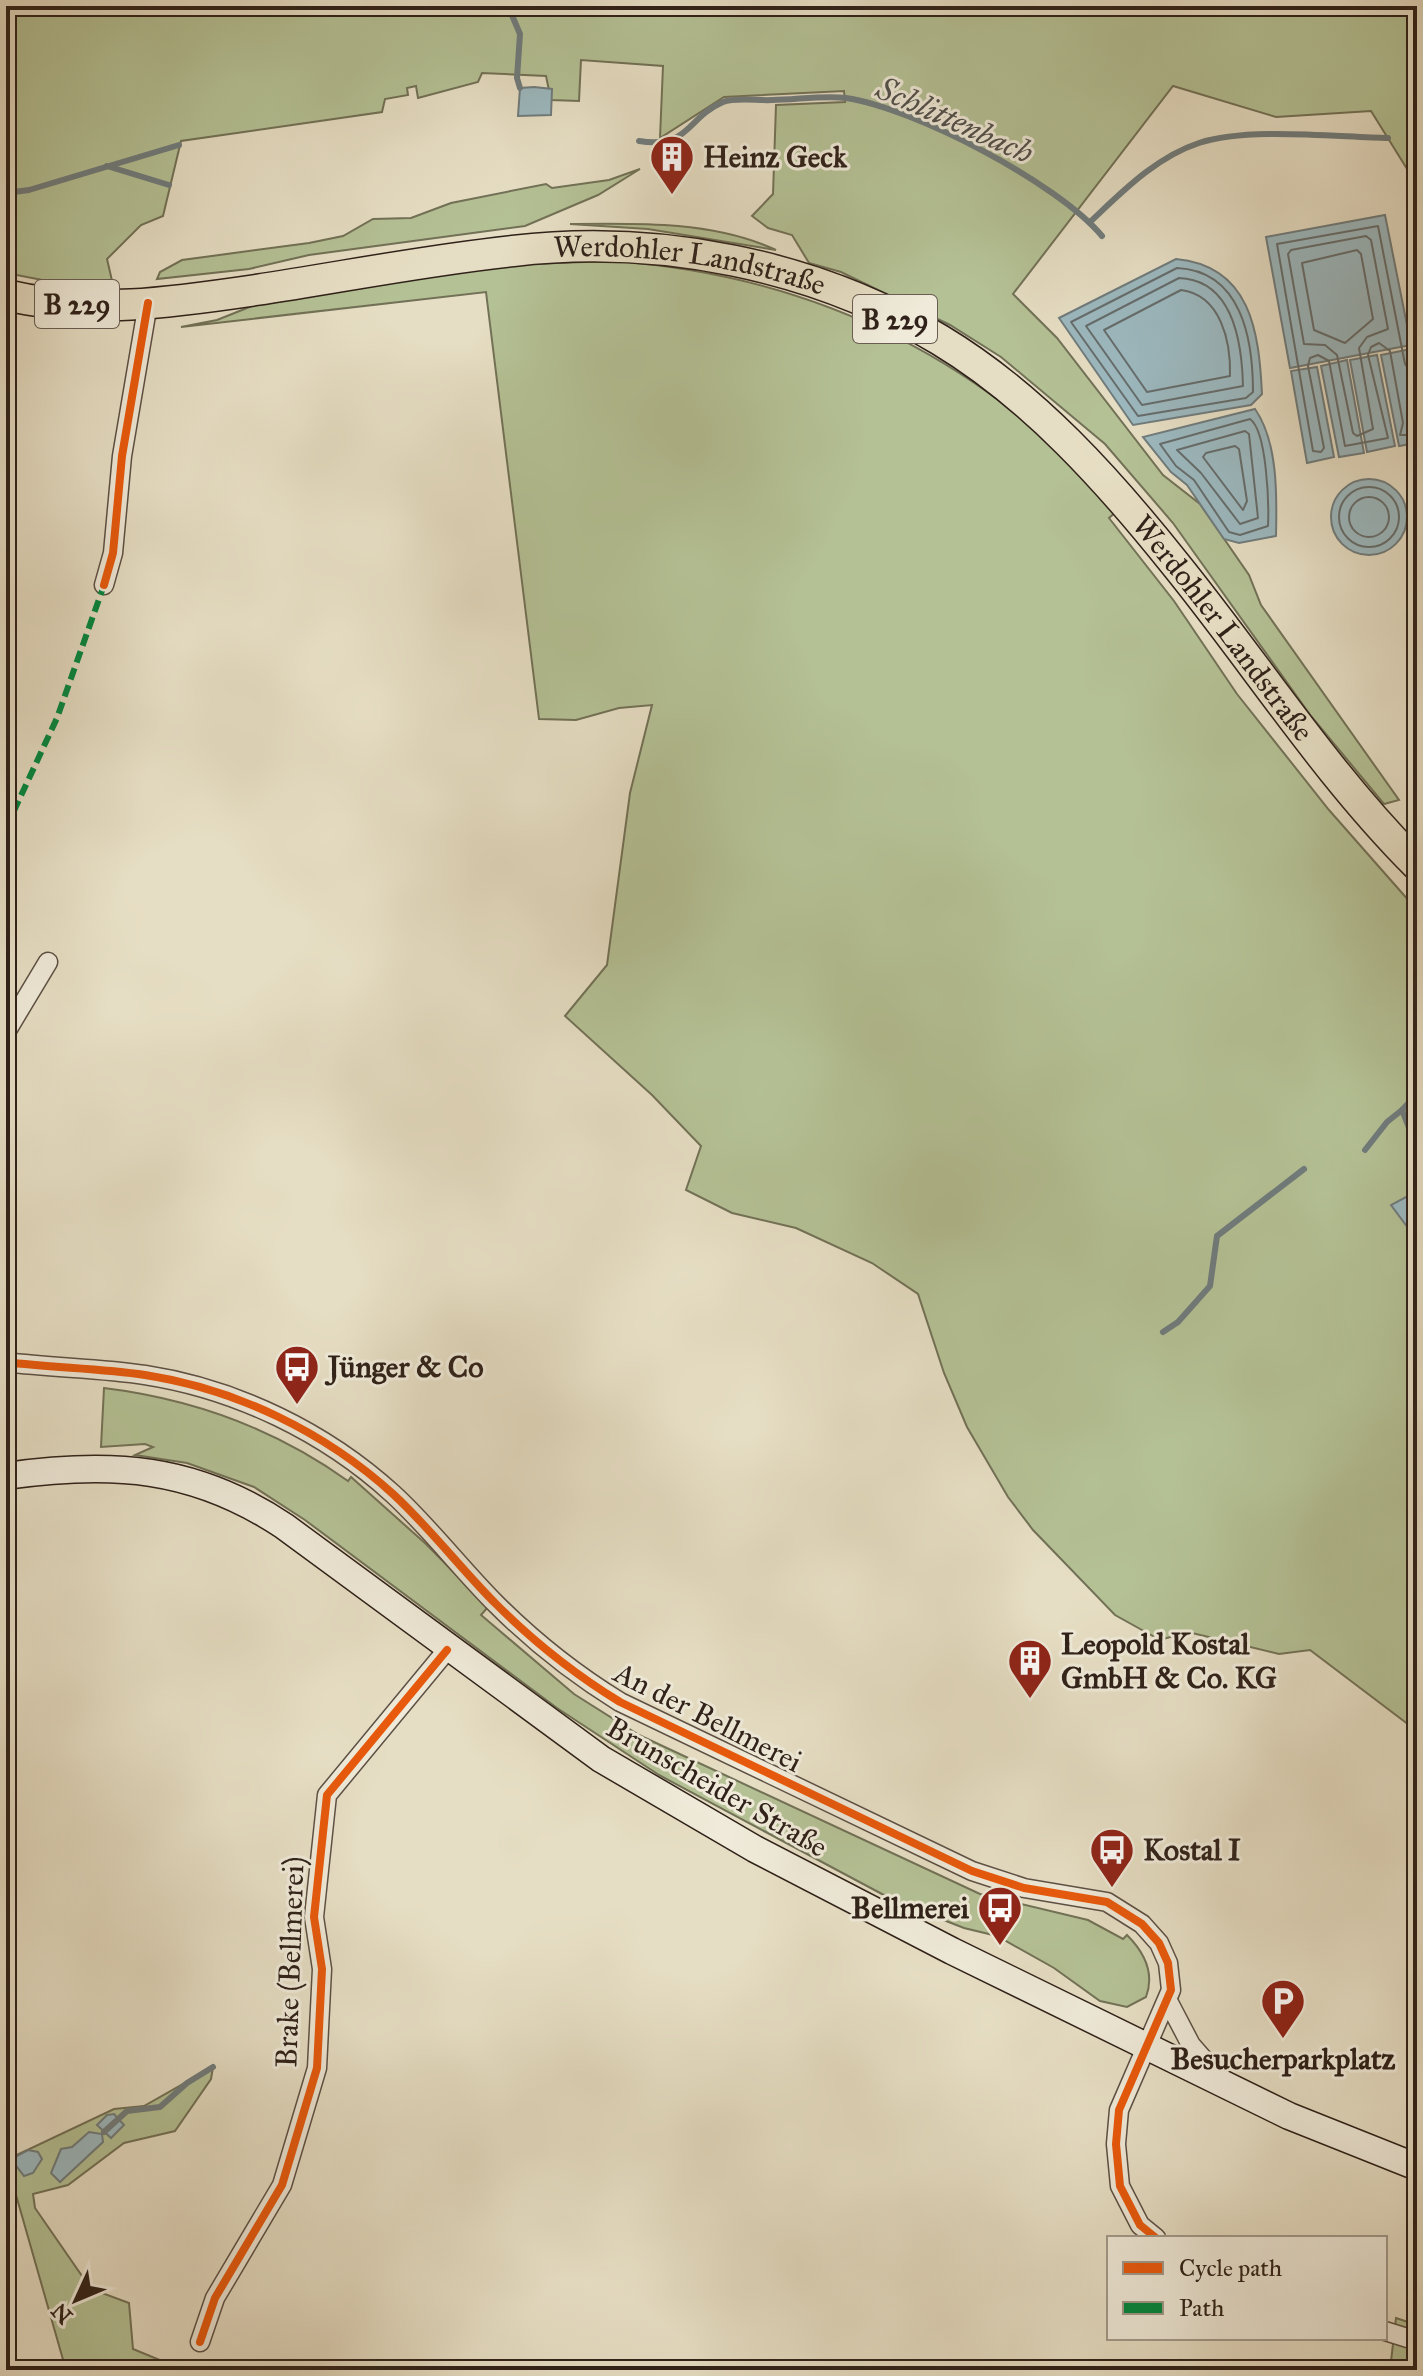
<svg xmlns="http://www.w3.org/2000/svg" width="1423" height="2376" font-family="'IM FELL Great Primer',serif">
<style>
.green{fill:#b4c195;stroke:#727157;stroke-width:2}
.water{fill:#9cb9c0;stroke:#707c7d;stroke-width:2}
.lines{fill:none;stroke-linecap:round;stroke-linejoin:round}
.shore{stroke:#666d6c;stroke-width:2}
.stream{stroke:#707c7d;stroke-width:6}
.minor-casing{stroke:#5d5044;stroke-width:21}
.secondary-casing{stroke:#2f2119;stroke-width:29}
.primary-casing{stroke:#2f2119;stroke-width:33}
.minor{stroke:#efead9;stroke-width:18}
.secondary{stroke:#efead9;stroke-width:26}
.primary{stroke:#e6dec4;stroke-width:30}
.quiet{stroke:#00873e;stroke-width:6;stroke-dasharray:12 6;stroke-linecap:butt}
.cycleway-casing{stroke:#efead9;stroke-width:13}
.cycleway{stroke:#e8590c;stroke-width:8}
.labels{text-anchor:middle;stroke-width:6;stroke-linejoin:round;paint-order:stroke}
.shield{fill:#efead9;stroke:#695d53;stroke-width:2}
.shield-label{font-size:28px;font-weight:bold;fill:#2f2119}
.poi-label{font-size:30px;font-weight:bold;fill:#2f2119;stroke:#efead9;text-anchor:start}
.street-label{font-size:30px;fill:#2f2119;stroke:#efead9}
.water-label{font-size:32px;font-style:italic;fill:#504f4b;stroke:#efead9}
</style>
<rect width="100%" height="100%" fill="#e6dec4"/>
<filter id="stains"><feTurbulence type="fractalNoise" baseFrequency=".0025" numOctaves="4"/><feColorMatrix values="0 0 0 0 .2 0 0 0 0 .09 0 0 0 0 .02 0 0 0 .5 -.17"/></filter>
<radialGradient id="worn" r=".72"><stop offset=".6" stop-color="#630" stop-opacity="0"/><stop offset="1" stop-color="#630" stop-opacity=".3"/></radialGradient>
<g class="green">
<polygon points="6,6 1417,6 1417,185 1371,111 1276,117 1173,86 1013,294 1057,338 1163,475 1200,504 1249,575 1261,605 1399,800 1384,804 1311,716 1173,523 1105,444 1001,357 950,325 841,272 809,263 792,235 768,228 752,216 773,194 776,105 845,102 844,91 724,97 660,138 663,66 581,60 579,101 551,100 546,76 482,73 478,82 418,98 416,86 407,88 408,95 385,99 382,112 181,141 163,216 141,225 107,259 113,285 63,284 6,273"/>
<polygon points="640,169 598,195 525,226 309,255 249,269 157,279 160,272 182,260 309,243 343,236 373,219 411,218 451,203 546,184 552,188 609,180"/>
<path d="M570 224C638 223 714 221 776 250L648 229Z"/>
<path d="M612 261C773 272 917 328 1040 433 1067 457 1091 486 1116 512L1109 518 1174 601 1237 694 1329 810 1417 910V1731L1310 1650 1279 1654 1188 1632 1160 1640 1115 1615 1033 1530 1008 1497 967 1427 944 1373 918 1294 872 1263 796 1228 732 1213 686 1190 701 1146 652 1095 565 1016 607 965 630 793 652 705 619 708 576 720 539 719 486 292 181 327 217 320 252 306 445 274 530 264Z"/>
<path d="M104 1388C194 1399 274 1428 348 1481L351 1477 426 1544 488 1607 481 1615 574 1694 639 1735 980 1894 1088 1920 1123 1939 1127 1935C1144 1952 1155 1973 1146 1997L1127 2007 1100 2001 1054 1968 997 1936 964 1928 895 1901 659 1775 557 1708 305 1520 254 1487 187 1463 135 1455 153 1447 145 1444 101 1447Z"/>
<polygon points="213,2067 211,2079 175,2131 124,2143 68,2185 33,2194 35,2208 91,2289 129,2303 133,2349 179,2368 197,2370 66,2370 6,2160 114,2109 144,2106"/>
<polygon points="1396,2318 1417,2325 1417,2370 1390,2370"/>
</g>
<g class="water">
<polygon points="534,87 552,89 551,115 518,116 520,88"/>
<polygon points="1385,215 1411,345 1290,368 1266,237"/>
<path d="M1176 259C1251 266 1259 332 1262 394L1251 405 1133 425 1059 318Z"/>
<polygon points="1411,349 1417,385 1417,443 1399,446 1381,355"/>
<polygon points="1377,355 1395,446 1367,452 1350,360"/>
<polygon points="1347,360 1364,453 1339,457 1321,366"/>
<polygon points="1317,367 1334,457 1307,463 1291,371"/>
<path d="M1255 409C1278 442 1277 496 1276 536L1239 543 1224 539 1187 485 1171 472 1143 437Z"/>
<circle cx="1369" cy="517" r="38"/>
<polygon points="1417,1196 1417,1240 1391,1205 1406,1197"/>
<polygon points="114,2114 124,2125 111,2138 97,2125 107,2115"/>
<polygon points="89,2132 102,2134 103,2142 60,2182 51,2173 61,2149 72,2147"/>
<polygon points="28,2150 38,2152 42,2159 33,2173 24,2176 11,2159"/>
</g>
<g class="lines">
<g class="shore">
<polygon points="1366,236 1371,240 1388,329 1367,337 1359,348 1373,429 1357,436 1353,433 1337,355 1325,345 1304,344 1288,254 1291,250"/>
<polygon points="1357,250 1361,254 1373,319 1345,343 1314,330 1302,263"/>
<path d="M1177 268C1242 271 1253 340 1253 392L1246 398 1138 416 1071 322Z"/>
<path d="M1179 278C1233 280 1242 343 1243 386L1142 405 1086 326Z"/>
<path d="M1181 290C1221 295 1231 342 1230 376L1147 392 1104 330Z"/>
<polyline points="1417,372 1410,371 1405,364 1378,226 1277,244 1313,451 1321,452 1324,448 1308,366 1310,358 1318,355 1329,361 1345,446 1388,438 1368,355 1371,347 1379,343 1390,351 1403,423 1400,435 1417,435"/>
<path d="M1250 419C1267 431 1269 504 1268 526L1240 535 1229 532 1194 480 1176 466 1160 444Z"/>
<polygon points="1245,431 1249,434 1258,518 1240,524 1201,473 1177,450"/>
<polygon points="1235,446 1239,449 1247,501 1243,510 1203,457 1206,453"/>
<circle cx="1369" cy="517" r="30"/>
<circle cx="1369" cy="517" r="20"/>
</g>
<g class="stream">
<polyline points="508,6 520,34 517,78 520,88"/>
<path d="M639 141C690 149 686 118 723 102 736 97 759 101 772 100 795 100 823 95 846 98 914 108 1058 183 1102 236"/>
<polyline points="107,166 169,185"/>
<polyline points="6,193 29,190 179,145"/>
<path d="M1090 222C1122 192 1156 157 1199 143 1248 127 1335 137 1388 138"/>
<polyline points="1417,1032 1413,1051 1417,1056"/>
<polyline points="1417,1094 1402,1110 1417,1148"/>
<polyline points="1365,1150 1387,1122 1402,1110"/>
<polyline points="1163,1332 1178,1322 1210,1286 1217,1236 1304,1169"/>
<polyline points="104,2132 127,2111 160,2107 187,2083 213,2067"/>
</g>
<g class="minor-casing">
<g id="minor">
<polyline points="104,585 113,553 122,456 148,303"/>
<polyline points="6,1032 48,962"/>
<path d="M6 1362C52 1368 99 1368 145 1375 236 1389 325 1432 393 1494 430 1528 461 1569 496 1604 533 1641 576 1675 620 1702L972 1871 1024 1888 1107 1902 1142 1924 1159 1943 1168 1963 1171 1990 1119 2110 1116 2144 1120 2186 1140 2225 1156 2238"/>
<polyline points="1168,2001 1191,2045 1219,2077"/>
<polyline points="1385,2331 1417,2341"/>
<polyline points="200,2342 215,2298 282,2185 317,2068 322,1969 314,1917 327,1795 447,1650"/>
</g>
</g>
<g class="secondary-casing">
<path id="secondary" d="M6 1476C111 1461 194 1466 284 1526L601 1759 755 1849 952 1951 1289 2116 1417 2167"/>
</g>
<g class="primary-casing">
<g id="primary">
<path id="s1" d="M6 295C87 315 175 302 256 290 342 277 427 260 513 251 658 234 814 264 940 340 1033 396 1109 481 1176 565 1257 665 1326 774 1417 865"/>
</g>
</g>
<use href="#minor" class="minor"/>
<use href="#secondary" class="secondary"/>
<use href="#primary" class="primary"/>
<polyline class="quiet" points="6,828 57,718 104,585"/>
<g class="cycleway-casing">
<g id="cycleway">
<polyline points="104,585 113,553 122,456 148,303"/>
<path d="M6 1362C52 1368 99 1368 145 1375 236 1389 325 1432 393 1494 430 1528 461 1569 496 1604 533 1641 576 1675 620 1702L972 1871 1024 1888 1107 1902 1142 1924 1159 1943 1168 1963 1171 1990 1119 2110 1116 2144 1120 2186 1140 2225 1156 2238"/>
<polyline points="200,2342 215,2298 282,2185 317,2068 322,1969 314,1917 327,1795 447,1650"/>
</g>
</g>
<use href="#cycleway" class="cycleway"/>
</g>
<defs>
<g id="building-pin" transform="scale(2.3)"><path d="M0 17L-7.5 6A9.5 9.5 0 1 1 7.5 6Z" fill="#8f2418" stroke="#efead9"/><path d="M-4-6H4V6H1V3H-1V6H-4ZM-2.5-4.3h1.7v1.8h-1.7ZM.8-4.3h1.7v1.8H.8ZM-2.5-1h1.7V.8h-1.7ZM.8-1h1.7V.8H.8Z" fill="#fff"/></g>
<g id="bus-pin" transform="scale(2.3)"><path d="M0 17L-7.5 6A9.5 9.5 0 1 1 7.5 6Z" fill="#8f2418" stroke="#efead9"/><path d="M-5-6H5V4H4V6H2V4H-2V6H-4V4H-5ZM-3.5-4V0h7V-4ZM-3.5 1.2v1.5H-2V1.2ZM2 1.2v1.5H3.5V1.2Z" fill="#fff"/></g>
<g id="parking-pin" transform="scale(2.3)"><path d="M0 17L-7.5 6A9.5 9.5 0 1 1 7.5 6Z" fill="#8f2418" stroke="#efead9"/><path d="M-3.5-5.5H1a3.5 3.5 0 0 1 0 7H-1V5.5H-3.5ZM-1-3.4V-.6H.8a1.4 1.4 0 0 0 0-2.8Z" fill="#fff"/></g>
</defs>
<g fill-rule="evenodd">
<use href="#building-pin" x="672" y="157"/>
<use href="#bus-pin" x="297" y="1367"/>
<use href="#building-pin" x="1030" y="1661"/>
<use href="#bus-pin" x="1112" y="1850"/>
<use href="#bus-pin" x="1000" y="1908"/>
<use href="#parking-pin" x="1283" y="2001"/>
</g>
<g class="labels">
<g class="shield">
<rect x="35" y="280" width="84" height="48" rx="6"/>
<rect x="853" y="295" width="84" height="48" rx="6"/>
</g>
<g class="shield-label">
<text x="77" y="314">B 229</text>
<text x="895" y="329">B 229</text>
</g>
<g class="poi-label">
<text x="703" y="167">Heinz Geck</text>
<text x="328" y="1377">Jünger &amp; Co</text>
<text x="1061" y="1654">Leopold Kostal<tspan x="1061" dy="34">GmbH &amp; Co. KG</tspan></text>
<text x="1143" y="1860">Kostal I</text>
<text x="969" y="1918" text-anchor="end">Bellmerei</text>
<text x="1283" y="2069" text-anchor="middle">Besucherparkplatz</text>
</g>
<g class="street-label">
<text dy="10" stroke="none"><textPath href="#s1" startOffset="690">Werdohler Landstraße</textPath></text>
<text dy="10" stroke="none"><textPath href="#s1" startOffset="1362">Werdohler Landstraße</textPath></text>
<text transform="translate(708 1717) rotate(27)" y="10">An der Bellmerei</text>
<text transform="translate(717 1787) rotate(30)" y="10">Brunscheider Straße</text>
<text transform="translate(290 1962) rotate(-88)" y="10">Brake (Bellmerei)</text>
</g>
<g class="water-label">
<text transform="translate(955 120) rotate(24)" y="11">Schlittenbach</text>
</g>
</g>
<rect width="1423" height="2376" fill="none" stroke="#e6dec4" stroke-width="32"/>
<rect x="8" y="8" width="1407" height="2360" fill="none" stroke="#2f2119" stroke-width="4"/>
<rect x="16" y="16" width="1391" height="2344" fill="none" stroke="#2f2119" stroke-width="2"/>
<rect x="1107" y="2236" width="280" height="104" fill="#efead9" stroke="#a29a8c" stroke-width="2"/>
<rect x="1123" y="2262" width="40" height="12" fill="#e8590c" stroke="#a29a8c" stroke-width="2"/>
<text x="1179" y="2276" font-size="24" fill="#2f2119">Cycle path</text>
<rect x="1123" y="2302" width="40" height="12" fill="#00873e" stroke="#a29a8c" stroke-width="2"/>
<text x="1179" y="2316" font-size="24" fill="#2f2119">Path</text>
<g transform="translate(76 2300) rotate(226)" stroke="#efead9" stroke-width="6" paint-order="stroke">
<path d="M0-6L14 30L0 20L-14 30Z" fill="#2f2119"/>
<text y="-12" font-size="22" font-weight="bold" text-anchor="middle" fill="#2f2119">N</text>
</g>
<rect width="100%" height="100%" filter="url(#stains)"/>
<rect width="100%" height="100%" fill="url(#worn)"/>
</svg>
